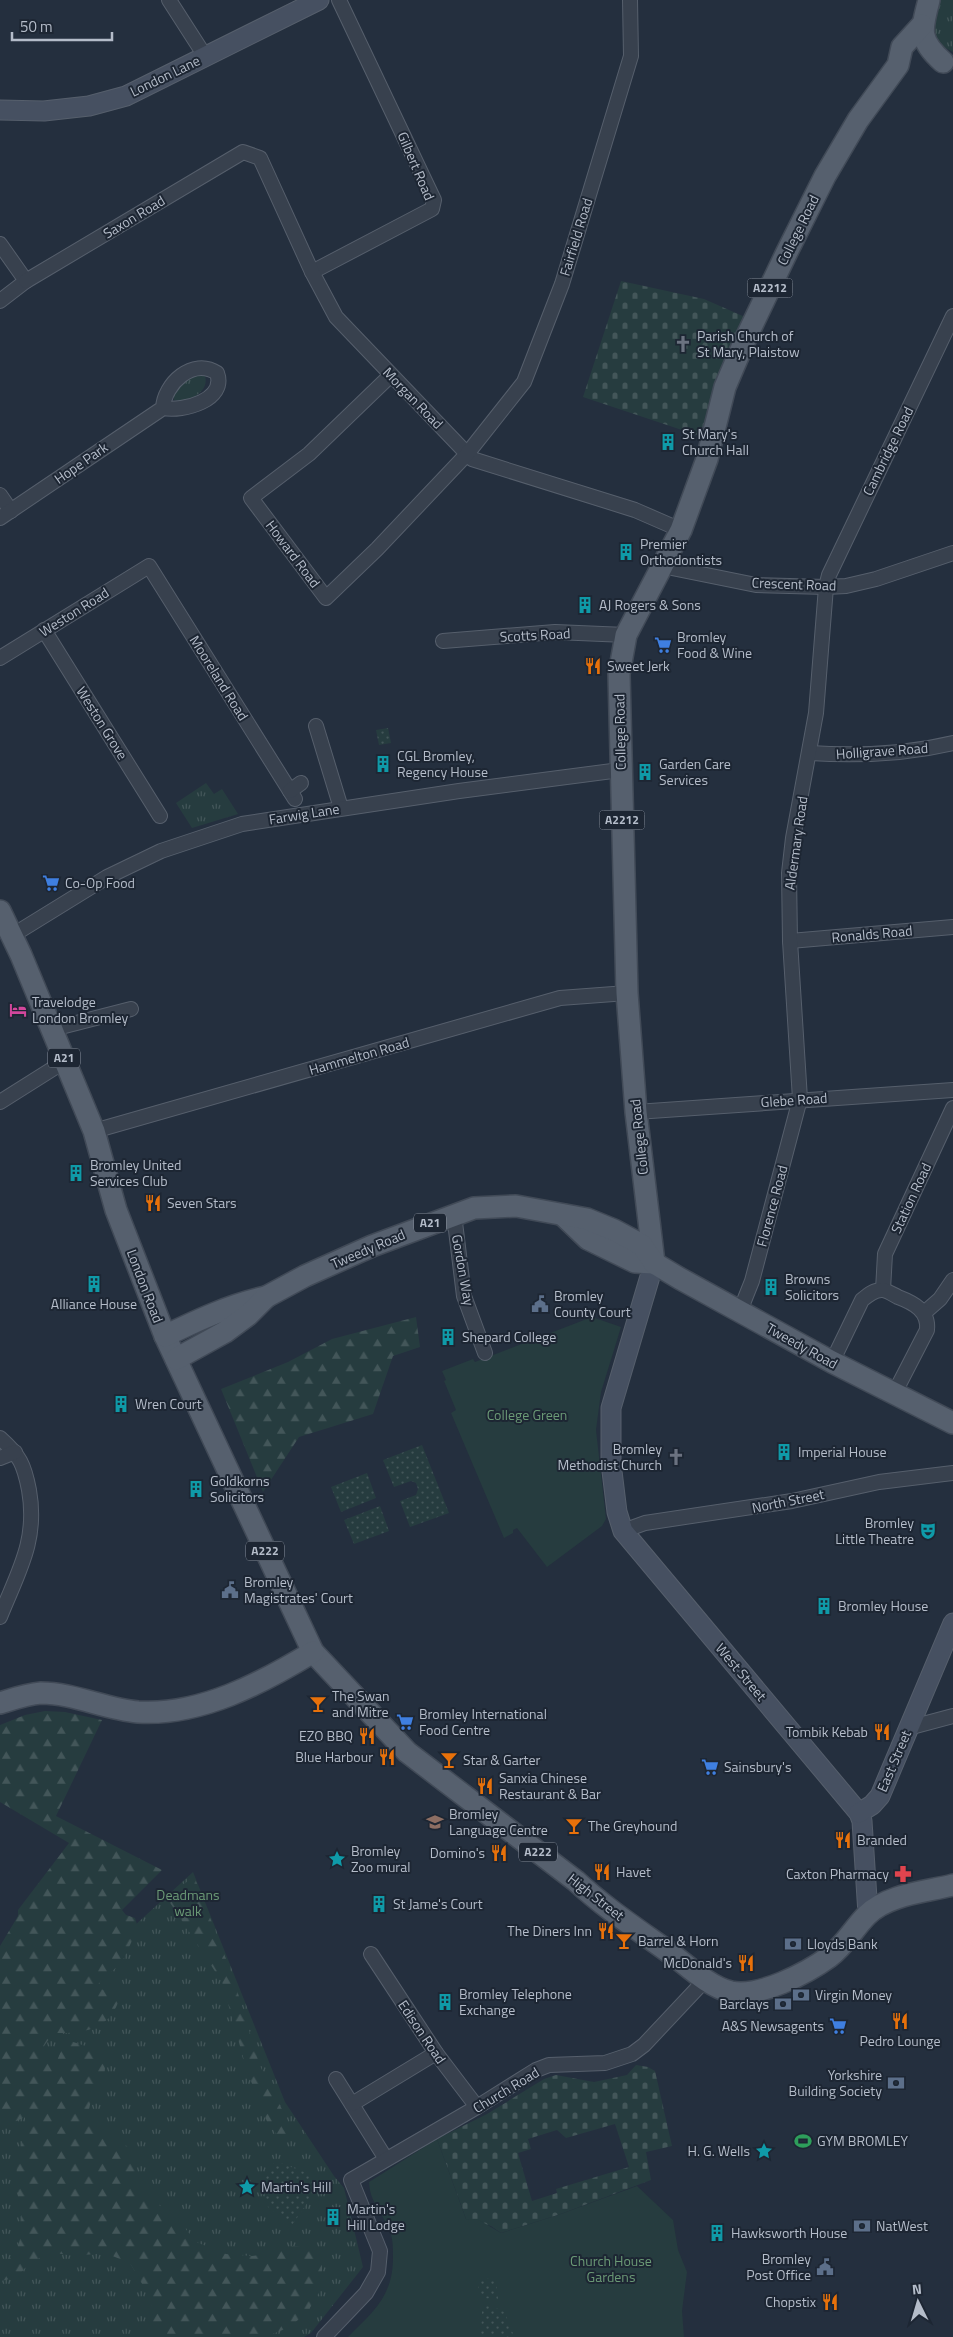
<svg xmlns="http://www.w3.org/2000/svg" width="953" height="2337" font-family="'Titillium Web',sans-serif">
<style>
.grass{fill:url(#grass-tufts)}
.forest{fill:url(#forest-firs)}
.cemetery{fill:url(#cemetery-stones);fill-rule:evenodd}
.park{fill:#263c3f}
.garden{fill:url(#garden-dots)}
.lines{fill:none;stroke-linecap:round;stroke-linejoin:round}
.street-casing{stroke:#565f6c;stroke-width:16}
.secondary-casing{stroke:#565f6c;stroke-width:21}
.primary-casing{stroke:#414a57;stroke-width:24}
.street{stroke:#38414e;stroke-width:14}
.secondary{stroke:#465061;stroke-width:19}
.primary{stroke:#56606e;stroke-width:21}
.labels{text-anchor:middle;stroke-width:4;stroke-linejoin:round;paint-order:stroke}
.shield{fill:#1d2633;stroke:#878f9c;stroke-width:1}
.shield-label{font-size:12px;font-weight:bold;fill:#b4bcc9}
.street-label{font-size:14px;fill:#b4bcc9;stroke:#1d2633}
.poi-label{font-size:14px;fill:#b4bcc9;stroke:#1d2633;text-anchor:start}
.park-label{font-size:14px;fill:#6b9a76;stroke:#1d2633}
</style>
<defs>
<pattern id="grass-tufts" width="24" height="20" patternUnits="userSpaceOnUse" patternTransform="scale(1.25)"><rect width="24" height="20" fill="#263c3f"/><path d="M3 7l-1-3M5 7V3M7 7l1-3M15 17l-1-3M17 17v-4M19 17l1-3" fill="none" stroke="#435659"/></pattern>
<pattern id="forest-firs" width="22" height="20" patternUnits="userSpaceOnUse" patternTransform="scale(1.25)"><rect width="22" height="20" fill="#263c3f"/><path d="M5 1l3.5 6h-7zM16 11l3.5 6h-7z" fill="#435659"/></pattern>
<pattern id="cemetery-stones" width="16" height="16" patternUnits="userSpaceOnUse" patternTransform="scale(1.25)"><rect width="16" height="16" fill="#263c3f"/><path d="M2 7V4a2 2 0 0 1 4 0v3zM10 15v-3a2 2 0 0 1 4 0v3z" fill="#435659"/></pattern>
<pattern id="garden-dots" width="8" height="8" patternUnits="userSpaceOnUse" patternTransform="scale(1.25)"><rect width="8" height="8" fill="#263c3f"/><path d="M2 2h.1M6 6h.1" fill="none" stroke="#435659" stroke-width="1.8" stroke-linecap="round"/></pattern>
</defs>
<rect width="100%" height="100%" fill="#242f3e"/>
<g class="grass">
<polygon points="939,0 953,0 953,52 938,44 933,30"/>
<path d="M196 375 205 376C210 392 187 404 174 400V393L186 381Z"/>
<polygon points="206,783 214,794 222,789 238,814 192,828 176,803"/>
<polygon points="193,1872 285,2102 334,2176 344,2188 363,2267 311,2333 304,2337 0,2337 0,2049"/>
</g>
<g class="forest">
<polygon points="416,1317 420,1347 393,1356 373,1414 299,1437 263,1492 221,1389 288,1362 332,1339"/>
<path d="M45 1711 65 1712 102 1720 56 1816 162 1870 122 1910 126 1915 135 1918 138 1928 122 1962 95 1987 104 1990 113 1986 120 1996C112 2029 84 2034 54 2033 47 2042 36 2052 44 2064L57 2061 63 2045 70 2041 95 2049 102 2056 105 2067 104 2085 91 2100 86 2123 103 2127 124 2143 135 2156 137 2182 159 2205 177 2218 196 2242 226 2254 252 2256 274 2253 292 2246 312 2248 322 2266 321 2289 308 2311 290 2327 265 2337H149L152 2301 130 2263 105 2253 73 2256 51 2252 28 2264 18 2277 1 2281 0 2266 17 2251 23 2227 18 2196 16 2159 25 2136V2117L0 2129V1946L18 1916V1910L69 1843 0 1802V1725L25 1715Z"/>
<polygon points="194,1876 233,1977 260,2066 296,2137 283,2141 268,2124 247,2071 222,1982 167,1898"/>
</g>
<g class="cemetery">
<polygon points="621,281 704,299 745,317 724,362 700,436 583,397"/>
<path d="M636 2065 648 2067 655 2071 672 2146 646 2152 651 2180 558 2215 501 2233 491 2226 466 2219 437 2139 487 2114 544 2079 556 2075 594 2082 627 2075ZM615 2124 629 2167 556 2189 557 2193 532 2201 518 2153 531 2149 528 2139 557 2130 566 2138Z"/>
</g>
<g class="park">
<polygon points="592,1317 621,1327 601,1392 596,1430 606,1519 602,1526 547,1567 517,1528 513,1530 513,1533 504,1538 451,1413 456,1410 444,1381 446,1380 442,1371 473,1359 475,1362"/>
<path d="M437 2139 466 2219 479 2220 501 2233 558 2215 637 2186 673 2220 678 2250 687 2272 682 2311 684 2337H348C374 2311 393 2296 393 2257 393 2246 393 2237 388 2227 380 2209 370 2202 369 2182Z"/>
</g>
<g class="garden">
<polygon points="388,728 391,743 379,745 376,730"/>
<polygon points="422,1445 449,1513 410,1527 400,1501 416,1495 418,1489 416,1483 411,1481 394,1487 383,1460"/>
<polygon points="367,1473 376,1498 341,1512 331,1487"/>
<polygon points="380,1506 389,1531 354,1544 344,1520"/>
<polygon points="275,2161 315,2176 319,2186 292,2225 268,2207 262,2185"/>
<polygon points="496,2278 498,2299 482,2298 476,2280"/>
<polygon points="486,2303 506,2313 509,2328 513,2333 510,2337 479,2334 482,2320 482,2307"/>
</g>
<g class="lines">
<g class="street-casing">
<g id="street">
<polyline points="169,0 205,56"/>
<polyline points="0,244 26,281 0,301"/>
<polyline points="312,272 432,209 434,200 339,0"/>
<polyline points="26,281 243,152 260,158 312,272 336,317 472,459 635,510 681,530"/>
<polyline points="391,375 309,454 251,498 326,598 377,549 467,454 524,382 562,284 631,56 630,0"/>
<polyline points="0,495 11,511"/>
<path d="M0 518 163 408C183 412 227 400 217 373 193 357 164 384 163 408"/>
<polyline points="662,566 756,585 826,587 846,586 876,579 953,553"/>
<polyline points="44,630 160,816"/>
<polyline points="443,641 555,632 626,635"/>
<polyline points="0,658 149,566 295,799"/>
<polyline points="316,726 341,808"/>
<path d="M810 753C857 756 907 754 953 743"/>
<polyline points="290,791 301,783"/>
<polyline points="13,935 107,877 161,851 242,824 459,791 620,770"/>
<polyline points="790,941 953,927"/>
<polyline points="53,1029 131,1009"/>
<polyline points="0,1102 65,1061"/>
<polyline points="636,1112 953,1090"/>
<polyline points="94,1131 560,998 627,993"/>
<polyline points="454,1214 464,1296 485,1353"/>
<polyline points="883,1290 885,1254 953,1108"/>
<polyline points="740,1311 752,1281 800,1099 790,941 789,873 793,838 816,713 826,587 829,575 953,316"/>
<polyline points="924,1313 940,1299 953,1280"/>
<path d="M832 1362 862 1300C868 1295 875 1289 883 1290 888 1291 894 1295 898 1297 914 1303 929 1311 927 1330L894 1394"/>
<path d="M0 1438C20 1456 24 1464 29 1490 38 1541 18 1572 0 1617"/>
<polyline points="0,1458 15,1452"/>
<polyline points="623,1531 645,1523 792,1501 879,1482 953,1473"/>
<polyline points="908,1728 953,1716"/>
<polyline points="371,1954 436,2053 477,2107"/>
<polyline points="336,2079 386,2159"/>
<polyline points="352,2104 436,2053"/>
<polyline points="324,2337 366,2293 378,2272 380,2251 351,2180 477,2107 536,2070 549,2065 605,2063 632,2054 644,2045 706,1979"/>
</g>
</g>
<g class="secondary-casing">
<g id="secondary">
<polyline points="0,110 44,111 89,106 126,96 319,0"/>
<polyline points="654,1263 611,1408 611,1463 617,1512 623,1531 859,1813 862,1821 868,1914"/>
<polyline points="859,1813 872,1805 880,1796 953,1623"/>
</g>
</g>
<g class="primary-casing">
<g id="primary">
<path d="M929 0C921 30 918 40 943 62"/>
<path d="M0 911 21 955 94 1131 116 1210 165 1336 313 1652 407 1752 576 1881C606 1909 640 1931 673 1955 690 1968 710 1987 731 1992 759 1998 807 1973 829 1957 845 1945 854 1928 867 1915 888 1894 926 1892 953 1885"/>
<polyline points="563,1215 588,1239 635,1262 654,1263"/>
<polyline points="654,1263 636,1112 627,993 619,674 626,635 681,530 707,459 725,387 745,340 786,254 825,176 858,120 898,65 902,47 922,25"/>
<path d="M165 1336C198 1320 230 1305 266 1297"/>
<polyline points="176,1359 225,1332 248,1315 266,1297 305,1276 372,1246 474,1208 516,1206 587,1219 614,1230 642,1245 654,1263 679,1278 832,1362 953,1423"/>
<path d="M0 1703C13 1699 27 1694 41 1693 73 1693 105 1709 138 1712 200 1716 262 1683 313 1652"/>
</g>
</g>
<use href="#street" class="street"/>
<use href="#secondary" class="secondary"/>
<use href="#primary" class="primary"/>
</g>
<defs>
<g id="church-bare" transform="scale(1.35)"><path d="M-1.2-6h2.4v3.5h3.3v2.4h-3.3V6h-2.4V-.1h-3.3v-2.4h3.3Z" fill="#6b7280" stroke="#1d2633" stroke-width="2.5" paint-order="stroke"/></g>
<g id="building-bare" transform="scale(1.35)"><path d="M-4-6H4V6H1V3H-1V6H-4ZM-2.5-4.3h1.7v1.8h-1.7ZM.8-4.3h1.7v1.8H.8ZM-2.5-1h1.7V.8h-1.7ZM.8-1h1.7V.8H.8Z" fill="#0f9aa8" stroke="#1d2633" stroke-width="2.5" paint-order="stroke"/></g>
<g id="supermarket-bare" transform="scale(1.35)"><path d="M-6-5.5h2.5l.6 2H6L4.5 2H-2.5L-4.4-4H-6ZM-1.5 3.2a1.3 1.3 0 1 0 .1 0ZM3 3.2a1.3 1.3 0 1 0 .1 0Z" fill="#3f7fe0" stroke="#1d2633" stroke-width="2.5" paint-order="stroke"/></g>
<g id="restaurant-bare" transform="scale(1.35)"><path d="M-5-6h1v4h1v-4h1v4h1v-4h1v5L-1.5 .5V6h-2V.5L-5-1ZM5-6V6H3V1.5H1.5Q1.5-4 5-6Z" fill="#e8710a" stroke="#1d2633" stroke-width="2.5" paint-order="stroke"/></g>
<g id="hotel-bare" transform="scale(1.35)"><path d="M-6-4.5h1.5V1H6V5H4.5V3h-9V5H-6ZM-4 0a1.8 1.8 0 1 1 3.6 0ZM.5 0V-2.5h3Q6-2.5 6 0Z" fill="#d1479c" stroke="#1d2633" stroke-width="2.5" paint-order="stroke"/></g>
<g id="civic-bare" transform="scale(1.35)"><path d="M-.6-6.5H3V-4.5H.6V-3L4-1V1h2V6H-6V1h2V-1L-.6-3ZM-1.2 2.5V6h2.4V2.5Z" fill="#5c6f8a" stroke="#1d2633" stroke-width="2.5" paint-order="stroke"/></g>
<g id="theatre-bare" transform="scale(1.35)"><path d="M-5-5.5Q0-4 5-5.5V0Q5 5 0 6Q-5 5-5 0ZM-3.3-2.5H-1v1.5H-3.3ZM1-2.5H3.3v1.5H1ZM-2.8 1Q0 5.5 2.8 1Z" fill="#0f9aa8" stroke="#1d2633" stroke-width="2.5" paint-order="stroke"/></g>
<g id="bar-bare" transform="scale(1.35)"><path d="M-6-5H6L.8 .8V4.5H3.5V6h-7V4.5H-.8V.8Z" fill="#e8710a" stroke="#1d2633" stroke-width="2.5" paint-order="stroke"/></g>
<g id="school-bare" transform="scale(1.35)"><path d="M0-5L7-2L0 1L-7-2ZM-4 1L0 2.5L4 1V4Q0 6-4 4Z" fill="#8d6e63" stroke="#1d2633" stroke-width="2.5" paint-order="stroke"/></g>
<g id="sight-bare" transform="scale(1.35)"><path d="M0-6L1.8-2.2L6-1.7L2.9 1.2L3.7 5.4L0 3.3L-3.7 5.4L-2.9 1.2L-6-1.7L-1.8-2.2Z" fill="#0f9aa8" stroke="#1d2633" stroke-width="2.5" paint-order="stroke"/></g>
<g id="pharmacy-bare" transform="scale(1.35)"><path d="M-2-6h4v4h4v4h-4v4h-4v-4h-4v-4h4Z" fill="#e0444e" stroke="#1d2633" stroke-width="2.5" paint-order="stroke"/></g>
<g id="bank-bare" transform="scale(1.35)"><path d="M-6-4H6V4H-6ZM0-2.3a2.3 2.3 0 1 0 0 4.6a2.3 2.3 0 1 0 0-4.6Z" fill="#5c6f8a" stroke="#1d2633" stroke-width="2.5" paint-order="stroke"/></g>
<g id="stadium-bare" transform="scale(1.35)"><path d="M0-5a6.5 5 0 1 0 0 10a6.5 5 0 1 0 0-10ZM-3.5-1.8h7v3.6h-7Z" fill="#2e9e5b" stroke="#1d2633" stroke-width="2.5" paint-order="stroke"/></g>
</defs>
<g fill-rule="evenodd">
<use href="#church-bare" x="683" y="344"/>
<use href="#building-bare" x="668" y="442"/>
<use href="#building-bare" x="626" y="552"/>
<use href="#building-bare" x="585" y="605"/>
<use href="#supermarket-bare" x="663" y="645"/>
<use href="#restaurant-bare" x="593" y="666"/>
<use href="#building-bare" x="383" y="764"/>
<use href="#building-bare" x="645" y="772"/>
<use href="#supermarket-bare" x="51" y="883"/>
<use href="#hotel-bare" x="18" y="1010"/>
<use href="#building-bare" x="76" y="1173"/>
<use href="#restaurant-bare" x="153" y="1203"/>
<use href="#building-bare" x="94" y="1284"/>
<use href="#building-bare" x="771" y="1287"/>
<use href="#civic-bare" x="540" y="1304"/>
<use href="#building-bare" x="448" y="1337"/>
<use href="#building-bare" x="121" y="1404"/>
<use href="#building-bare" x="784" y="1452"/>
<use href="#church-bare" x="676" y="1457"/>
<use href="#building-bare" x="196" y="1489"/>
<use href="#theatre-bare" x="928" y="1531"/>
<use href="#civic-bare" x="230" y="1590"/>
<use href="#building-bare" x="824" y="1606"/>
<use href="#bar-bare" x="318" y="1704"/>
<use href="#supermarket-bare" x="405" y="1722"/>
<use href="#restaurant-bare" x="882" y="1732"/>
<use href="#restaurant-bare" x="367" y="1736"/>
<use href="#restaurant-bare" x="387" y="1757"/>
<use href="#bar-bare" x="449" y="1760"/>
<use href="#supermarket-bare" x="710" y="1767"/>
<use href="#restaurant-bare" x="485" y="1786"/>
<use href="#school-bare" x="435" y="1822"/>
<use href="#bar-bare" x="574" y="1826"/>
<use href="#restaurant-bare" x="843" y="1840"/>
<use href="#restaurant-bare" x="499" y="1853"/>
<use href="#sight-bare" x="337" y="1859"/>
<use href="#restaurant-bare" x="602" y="1872"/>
<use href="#pharmacy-bare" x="903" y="1874"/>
<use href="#building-bare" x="379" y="1904"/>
<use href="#restaurant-bare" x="606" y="1931"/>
<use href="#bar-bare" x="624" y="1941"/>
<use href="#bank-bare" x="793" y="1944"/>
<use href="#restaurant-bare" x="746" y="1963"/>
<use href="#bank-bare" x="801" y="1995"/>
<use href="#building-bare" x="445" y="2002"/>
<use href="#bank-bare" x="783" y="2004"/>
<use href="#restaurant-bare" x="900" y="2021"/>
<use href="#supermarket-bare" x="838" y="2026"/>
<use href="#bank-bare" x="896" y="2083"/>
<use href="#stadium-bare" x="803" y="2141"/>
<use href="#sight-bare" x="764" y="2151"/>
<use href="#sight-bare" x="247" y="2187"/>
<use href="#building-bare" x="333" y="2217"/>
<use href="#bank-bare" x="862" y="2226"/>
<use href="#building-bare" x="717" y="2233"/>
<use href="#civic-bare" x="825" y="2267"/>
<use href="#restaurant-bare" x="830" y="2302"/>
</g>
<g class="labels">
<g class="shield">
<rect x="747.5" y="278.5" width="45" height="19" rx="4"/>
<rect x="599.5" y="810.5" width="45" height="19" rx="4"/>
<rect x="48" y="1048.5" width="32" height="19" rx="4"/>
<rect x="414" y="1213.5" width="32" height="19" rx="4"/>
<rect x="246" y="1541.5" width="38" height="19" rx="4"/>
<rect x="519" y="1842.5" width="38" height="19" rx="4"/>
</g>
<g class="shield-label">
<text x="770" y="292">A2212</text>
<text x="622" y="824">A2212</text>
<text x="64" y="1062">A21</text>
<text x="430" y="1227">A21</text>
<text x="265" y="1555">A222</text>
<text x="538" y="1856">A222</text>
</g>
<g class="street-label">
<text transform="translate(165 76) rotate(-26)" y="5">London Lane</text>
<text transform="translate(416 166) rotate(67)" y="5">Gilbert Road</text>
<text transform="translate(134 217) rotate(-31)" y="5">Saxon Road</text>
<text transform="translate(798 230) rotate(-64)" y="5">College Road</text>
<text transform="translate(576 237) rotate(-73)" y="5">Fairfield Road</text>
<text transform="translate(413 398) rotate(46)" y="5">Morgan Road</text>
<text transform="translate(888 451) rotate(-64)" y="5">Cambridge Road</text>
<text transform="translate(81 463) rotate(-35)" y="5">Hope Park</text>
<text transform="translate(293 554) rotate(53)" y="5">Howard Road</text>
<text transform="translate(794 584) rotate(2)" y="5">Crescent Road</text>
<text transform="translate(74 612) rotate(-32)" y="5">Weston Road</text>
<text transform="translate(535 635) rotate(-3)" y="5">Scotts Road</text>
<text transform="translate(219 678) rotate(58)" y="5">Mooreland Road</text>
<text transform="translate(102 723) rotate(58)" y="5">Weston Grove</text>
<text transform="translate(620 732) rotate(-91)" y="5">College Road</text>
<text transform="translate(882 751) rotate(-4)" y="5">Holligrave Road</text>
<text transform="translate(304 814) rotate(-9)" y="5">Farwig Lane</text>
<text transform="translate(796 843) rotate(-82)" y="5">Aldermary Road</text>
<text transform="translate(872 934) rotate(-5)" y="5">Ronalds Road</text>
<text transform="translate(359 1056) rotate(-16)" y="5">Hammelton Road</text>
<text transform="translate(794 1100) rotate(-4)" y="5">Glebe Road</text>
<text transform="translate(639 1137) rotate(-96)" y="5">College Road</text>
<text transform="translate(911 1198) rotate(-65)" y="5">Station Road</text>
<text transform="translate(772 1206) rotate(-75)" y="5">Florence Road</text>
<text transform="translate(368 1249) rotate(-23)" y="5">Tweedy Road</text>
<text transform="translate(463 1270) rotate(80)" y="5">Gordon Way</text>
<text transform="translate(145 1286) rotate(69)" y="5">London Road</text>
<text transform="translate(802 1346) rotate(29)" y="5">Tweedy Road</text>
<text transform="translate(788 1501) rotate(-11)" y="5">North Street</text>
<text transform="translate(741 1672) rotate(50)" y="5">West Street</text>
<text transform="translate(894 1761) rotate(-67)" y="5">East Street</text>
<text transform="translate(596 1897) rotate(38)" y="5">High Street</text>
<text transform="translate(422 2032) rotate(56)" y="5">Edison Road</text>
<text transform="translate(506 2090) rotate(-31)" y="5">Church Road</text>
</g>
<g class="poi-label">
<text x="697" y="341">Parish Church of<tspan x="697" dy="16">St Mary, Plaistow</tspan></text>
<text x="682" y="439">St Mary's<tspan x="682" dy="16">Church Hall</tspan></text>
<text x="640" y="549">Premier<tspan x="640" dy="16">Orthodontists</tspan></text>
<text x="599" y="610">AJ Rogers &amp; Sons</text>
<text x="677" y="642">Bromley<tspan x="677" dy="16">Food &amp; Wine</tspan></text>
<text x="607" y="671">Sweet Jerk</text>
<text x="397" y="761">CGL Bromley,<tspan x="397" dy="16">Regency House</tspan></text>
<text x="659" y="769">Garden Care<tspan x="659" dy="16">Services</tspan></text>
<text x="65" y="888">Co-Op Food</text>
<text x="32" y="1007">Travelodge<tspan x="32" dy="16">London Bromley</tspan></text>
<text x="90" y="1170">Bromley United<tspan x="90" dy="16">Services Club</tspan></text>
<text x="167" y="1208">Seven Stars</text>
<text x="785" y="1284">Browns<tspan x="785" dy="16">Solicitors</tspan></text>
<text x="554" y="1301">Bromley<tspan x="554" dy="16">County Court</tspan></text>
<text x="94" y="1309" text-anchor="middle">Alliance House</text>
<text x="462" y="1342">Shepard College</text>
<text x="135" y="1409">Wren Court</text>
<text x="662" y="1454" text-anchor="end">Bromley<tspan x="662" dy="16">Methodist Church</tspan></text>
<text x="798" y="1457">Imperial House</text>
<text x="210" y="1486">Goldkorns<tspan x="210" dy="16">Solicitors</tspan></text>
<text x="914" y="1528" text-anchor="end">Bromley<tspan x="914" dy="16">Little Theatre</tspan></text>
<text x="244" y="1587">Bromley<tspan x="244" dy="16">Magistrates' Court</tspan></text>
<text x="838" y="1611">Bromley House</text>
<text x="332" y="1701">The Swan<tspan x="332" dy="16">and Mitre</tspan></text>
<text x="419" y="1719">Bromley International<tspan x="419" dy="16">Food Centre</tspan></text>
<text x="868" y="1737" text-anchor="end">Tombik Kebab</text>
<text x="353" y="1741" text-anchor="end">EZO BBQ</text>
<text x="373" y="1762" text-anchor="end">Blue Harbour</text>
<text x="463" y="1765">Star &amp; Garter</text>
<text x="724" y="1772">Sainsbury's</text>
<text x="499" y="1783">Sanxia Chinese<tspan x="499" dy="16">Restaurant &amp; Bar</tspan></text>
<text x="449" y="1819">Bromley<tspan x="449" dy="16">Language Centre</tspan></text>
<text x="588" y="1831">The Greyhound</text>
<text x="857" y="1845">Branded</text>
<text x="351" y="1856">Bromley<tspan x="351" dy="16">Zoo mural</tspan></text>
<text x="485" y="1858" text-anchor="end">Domino's</text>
<text x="616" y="1877">Havet</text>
<text x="889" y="1879" text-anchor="end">Caxton Pharmacy</text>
<text x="393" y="1909">St Jame's Court</text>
<text x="592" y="1936" text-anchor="end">The Diners Inn</text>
<text x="638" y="1946">Barrel &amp; Horn</text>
<text x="807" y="1949">Lloyds Bank</text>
<text x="732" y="1968" text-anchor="end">McDonald's</text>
<text x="459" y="1999">Bromley Telephone<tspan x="459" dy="16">Exchange</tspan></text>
<text x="815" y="2000">Virgin Money</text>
<text x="769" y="2009" text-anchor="end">Barclays</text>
<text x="824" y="2031" text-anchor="end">A&amp;S Newsagents</text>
<text x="900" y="2046" text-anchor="middle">Pedro Lounge</text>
<text x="882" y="2080" text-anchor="end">Yorkshire<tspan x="882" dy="16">Building Society</tspan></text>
<text x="817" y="2146">GYM BROMLEY</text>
<text x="750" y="2156" text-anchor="end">H. G. Wells</text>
<text x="261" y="2192">Martin's Hill</text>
<text x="347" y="2214">Martin's<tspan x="347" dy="16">Hill Lodge</tspan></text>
<text x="876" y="2231">NatWest</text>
<text x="731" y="2238">Hawksworth House</text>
<text x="811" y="2264" text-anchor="end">Bromley<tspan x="811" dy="16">Post Office</tspan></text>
<text x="816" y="2307" text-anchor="end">Chopstix</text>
</g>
<g class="park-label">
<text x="527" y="1420">College Green</text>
<text x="188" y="1900">Deadmans<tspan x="188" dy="16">walk</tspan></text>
<text x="611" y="2266">Church House<tspan x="611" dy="16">Gardens</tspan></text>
</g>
</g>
<g transform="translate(918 2302) rotate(355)" stroke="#1d2633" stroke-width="4" paint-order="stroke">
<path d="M0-4L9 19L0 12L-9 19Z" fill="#b4bcc9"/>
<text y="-8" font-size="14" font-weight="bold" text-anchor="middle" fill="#b4bcc9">N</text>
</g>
<path d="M12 32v8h100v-8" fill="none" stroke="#b4bcc9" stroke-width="2.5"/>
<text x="20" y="32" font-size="15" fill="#b4bcc9" stroke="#1d2633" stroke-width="4" paint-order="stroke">50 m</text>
</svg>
